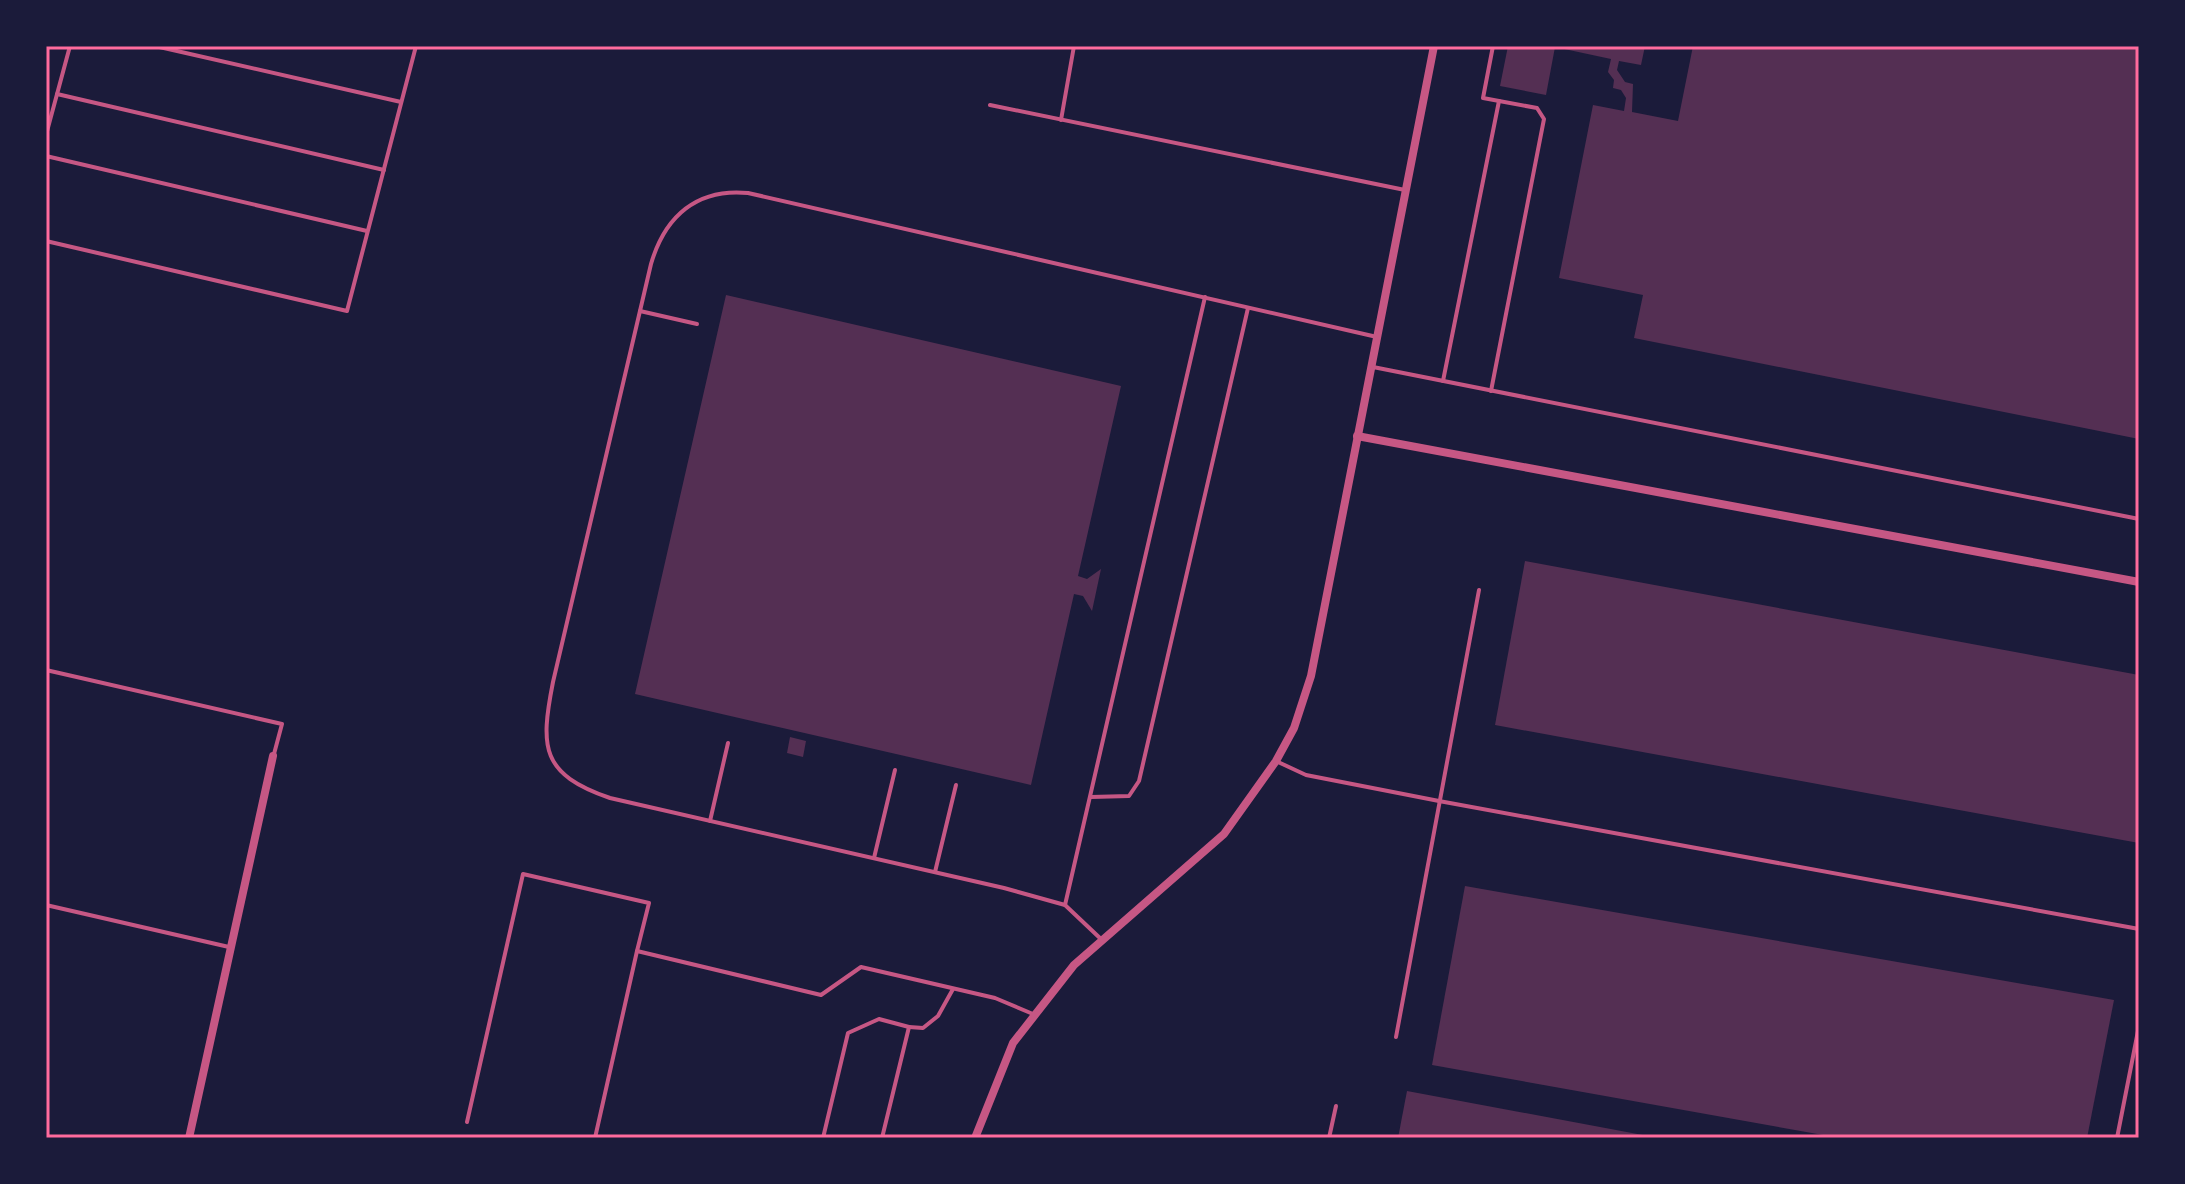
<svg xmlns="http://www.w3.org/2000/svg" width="2185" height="1184" font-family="'Playfair Display',serif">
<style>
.building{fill:#542f53}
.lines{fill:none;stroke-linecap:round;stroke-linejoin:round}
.service{stroke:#c65784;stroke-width:4}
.minor{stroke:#c65784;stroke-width:8}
.neatline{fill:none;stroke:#ff6b9d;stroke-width:3}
</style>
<rect width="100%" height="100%" fill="#1b1b3a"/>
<g class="building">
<polygon points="1508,46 1645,46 1641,65 1619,61 1617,70 1625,82 1633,84 1632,112 1678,121 1693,46 2139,46 2139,439 1634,338 1643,295 1559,278 1593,105 1624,111 1626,98 1621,90 1613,88 1614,80 1608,72 1611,59 1555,47 1546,95 1500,86"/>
<polygon points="726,295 1121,386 1078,576 1087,579 1101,569 1092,611 1083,596 1074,594 1031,785 635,694"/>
<polygon points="1525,561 2139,675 2139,843 1495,725"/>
<polygon points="790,737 806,741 803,757 787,753"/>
<polygon points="1465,886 2114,1000 2087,1138 1840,1138 1432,1065"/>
<polygon points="1407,1091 1648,1136 1648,1138 1398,1138"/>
</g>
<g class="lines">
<g class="service">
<polyline points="155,46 401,102"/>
<polyline points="57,94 384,170"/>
<polyline points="990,105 1405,190"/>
<polyline points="1061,120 1074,46"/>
<polyline points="46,135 70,46"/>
<polyline points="46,156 367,231"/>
<polyline points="46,241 347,311 416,46"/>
<polyline points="640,311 697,324"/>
<polyline points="1373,367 2139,519"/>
<polyline points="1443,381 1499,101"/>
<polyline points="1491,391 1544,119 1537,108 1483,98 1493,46"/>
<polyline points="46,670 282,724 274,754"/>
<polyline points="1278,762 1306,775 1439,801 2139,929"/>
<polyline points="1091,797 1129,796 1139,781 1248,308"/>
<polyline points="710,821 728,743"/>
<polyline points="874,858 895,770"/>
<polyline points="935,872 956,785"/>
<polyline points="46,905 229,947"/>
<polyline points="1065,905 1205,297"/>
<path d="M1102 940 1065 905 1004 888 610 798C541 774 540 748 553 682L651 264C665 216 697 188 748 193L1377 337"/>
<polyline points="909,1027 923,1028 938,1016 953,989"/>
<polyline points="1396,1037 1479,590"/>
<polyline points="467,1122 523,874 649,903 637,951"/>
<polyline points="595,1138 637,951 821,995 861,967 995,998 1033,1014"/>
<polyline points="823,1138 848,1033 879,1019 909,1027 882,1138"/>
<polyline points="1329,1138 1336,1106"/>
<polyline points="2117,1138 2139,1026"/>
</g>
<g class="minor">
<polyline points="1357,436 2139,582"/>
<polyline points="189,1138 273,756"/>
<polyline points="975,1138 1013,1043 1074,965 1224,834 1276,761 1294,728 1311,676 1434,46"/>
</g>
</g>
<rect width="2185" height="1184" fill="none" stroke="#1b1b3a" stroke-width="96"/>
<rect x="48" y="48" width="2089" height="1088" class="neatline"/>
</svg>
